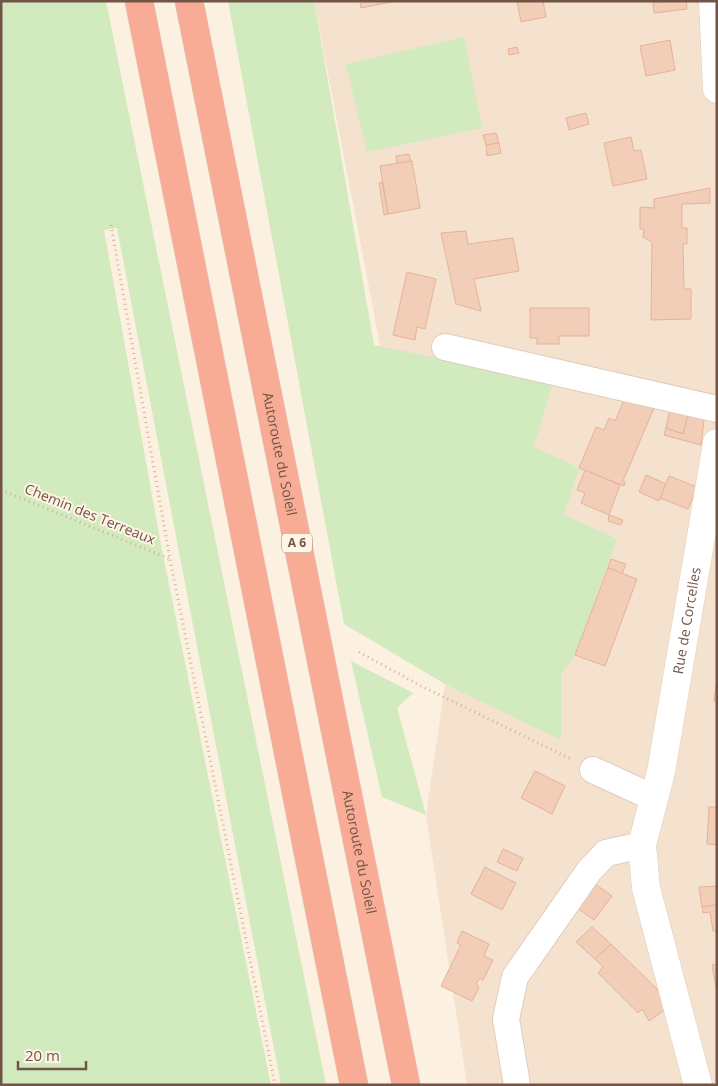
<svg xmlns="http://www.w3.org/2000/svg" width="718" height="1086" font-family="'Open Sans',sans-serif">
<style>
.residential{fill:#f4e2ce}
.green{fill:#d1eabe}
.building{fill:#f2cdb7;stroke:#e5b397}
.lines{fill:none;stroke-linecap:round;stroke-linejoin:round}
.minor-casing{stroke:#e0ccbc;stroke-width:28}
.tertiary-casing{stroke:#e0ccbc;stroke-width:29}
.motorway-casing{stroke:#dbd3cf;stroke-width:29}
.path{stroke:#d7b09b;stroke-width:3;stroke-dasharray:1 4;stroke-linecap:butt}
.minor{stroke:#fff;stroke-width:26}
.tertiary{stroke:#fff;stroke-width:28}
.motorway{stroke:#f8ac95;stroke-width:28}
.labels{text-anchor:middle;stroke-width:4;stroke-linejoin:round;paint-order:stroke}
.shield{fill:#fff4e6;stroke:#9d8577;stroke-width:1}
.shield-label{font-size:12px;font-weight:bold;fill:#735547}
.street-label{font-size:14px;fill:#735547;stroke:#fff4e6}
</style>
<rect width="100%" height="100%" fill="#fcf0e0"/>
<polygon class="residential" points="314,1 717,1 717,1085 467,1085 426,815 445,684"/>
<g class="green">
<polygon points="1,1 106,1 326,1085 281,1085 117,228 104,230 161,545 271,1085 1,1085"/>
<polygon points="228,1 314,1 374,345 553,382 534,447 579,468 564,515 617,539 575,655 561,674 561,740 445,684 344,624"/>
<polygon points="464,37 482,128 367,152 346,64"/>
<polygon points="351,661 413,693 397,708 426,815 382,797"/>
</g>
<g class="building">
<polygon points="360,1 396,1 361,8"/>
<polygon points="517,1 543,1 546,17 521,22"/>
<polygon points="667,1 686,1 687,9 654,13 653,3"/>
<polygon points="670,40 675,70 646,76 640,46"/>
<polygon points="517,47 519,53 509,55 508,49"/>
<polygon points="586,113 589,124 569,130 566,118"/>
<polygon points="496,133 499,143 486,145 483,135"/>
<polygon points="631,137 634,151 641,150 647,179 613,186 604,143"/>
<polygon points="499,143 501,153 487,156 486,145"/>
<polygon points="409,154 411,161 397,164 396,156"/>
<polygon points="412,161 420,208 388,214 380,166"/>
<polygon points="382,182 388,214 384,215 379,183"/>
<polygon points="710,188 710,203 682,204 682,228 687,228 687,244 683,244 684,289 691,289 691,319 651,320 652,242 643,237 644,229 640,229 640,207 654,208 654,199"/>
<polygon points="466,231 468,244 513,238 519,271 474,279 481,311 456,304 441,233"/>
<polygon points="407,272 436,279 425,329 417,327 415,340 393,335"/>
<polygon points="530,308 589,308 589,336 559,336 559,344 537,344 537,338 530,338"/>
<polygon points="626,396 654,408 623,481 625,482 624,486 579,468 596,427 604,430 609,418 615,421"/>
<polygon points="670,409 688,415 683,434 666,428"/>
<polygon points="688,415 704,420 701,445 664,435 666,428 683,434"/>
<polygon points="585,470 620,485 609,515 581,503 585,493 577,490"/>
<polygon points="646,475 666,484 659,501 639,492"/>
<polygon points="669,476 697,487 688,509 660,498"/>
<polygon points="609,515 623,520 621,525 608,521"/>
<polygon points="611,559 626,564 622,574 608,568"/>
<polygon points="608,568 637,579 605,666 575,655"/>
<polygon points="717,677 717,701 714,701"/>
<polygon points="535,771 565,786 552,814 521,798"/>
<polygon points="709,807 717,807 717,845 707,844"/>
<polygon points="503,849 523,858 517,871 497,862"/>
<polygon points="485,867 516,883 502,910 471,894"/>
<polygon points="591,881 612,896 594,920 573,905"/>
<polygon points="717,886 717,908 716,905 702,907 699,887"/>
<polygon points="716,905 717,931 713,931 710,912 703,913 702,907"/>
<polygon points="592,927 611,944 595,959 576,942"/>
<polygon points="462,931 489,944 484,956 493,960 483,980 480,978 476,983 479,988 472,1001 441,986 461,945 457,943"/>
<polygon points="611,944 660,992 665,1010 649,1021 642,1009 638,1013 598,973 603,967 595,959"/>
<polygon points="717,964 717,986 716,987 712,965"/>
</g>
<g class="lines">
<g class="minor-casing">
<g id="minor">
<polyline points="445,347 717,409"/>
<polyline points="593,770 654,798"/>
<polyline points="517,1085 506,1019 515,977 589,871 606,853 642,845"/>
</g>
</g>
<g class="tertiary-casing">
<g id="tertiary">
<polyline points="713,1 717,89"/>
<path id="s1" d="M698 1085 646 888 642 845 661 772 717 443"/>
</g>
</g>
<g class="motorway-casing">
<g id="motorway">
<polyline points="139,1 354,1085"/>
<path id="s2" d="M189 1 406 1085"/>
</g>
</g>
<g class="path">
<polyline points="111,225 170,559 275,1085"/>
<polyline points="1,490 170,559"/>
<polyline points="359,652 421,686 573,760"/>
</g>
<use href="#minor" class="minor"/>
<use href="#tertiary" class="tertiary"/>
<use href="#motorway" class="motorway"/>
</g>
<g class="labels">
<rect class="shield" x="282" y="533.5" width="30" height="19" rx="4"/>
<g class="shield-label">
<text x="297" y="547">A 6</text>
</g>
<g class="street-label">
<text dy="5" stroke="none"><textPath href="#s2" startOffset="462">Autoroute du Soleil</textPath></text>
<text transform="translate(90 514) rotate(22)" y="5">Chemin des Terreaux</text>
<text dy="5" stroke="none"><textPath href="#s1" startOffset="476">Rue de Corcelles</textPath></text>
<text dy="5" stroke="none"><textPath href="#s2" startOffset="868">Autoroute du Soleil</textPath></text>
</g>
</g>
<rect width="718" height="1086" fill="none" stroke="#735547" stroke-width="5"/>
<path d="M18 1061v8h68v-8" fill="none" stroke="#735547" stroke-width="2.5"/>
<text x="25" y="1061" font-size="15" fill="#735547" stroke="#fff4e6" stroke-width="4" paint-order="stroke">20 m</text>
</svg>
